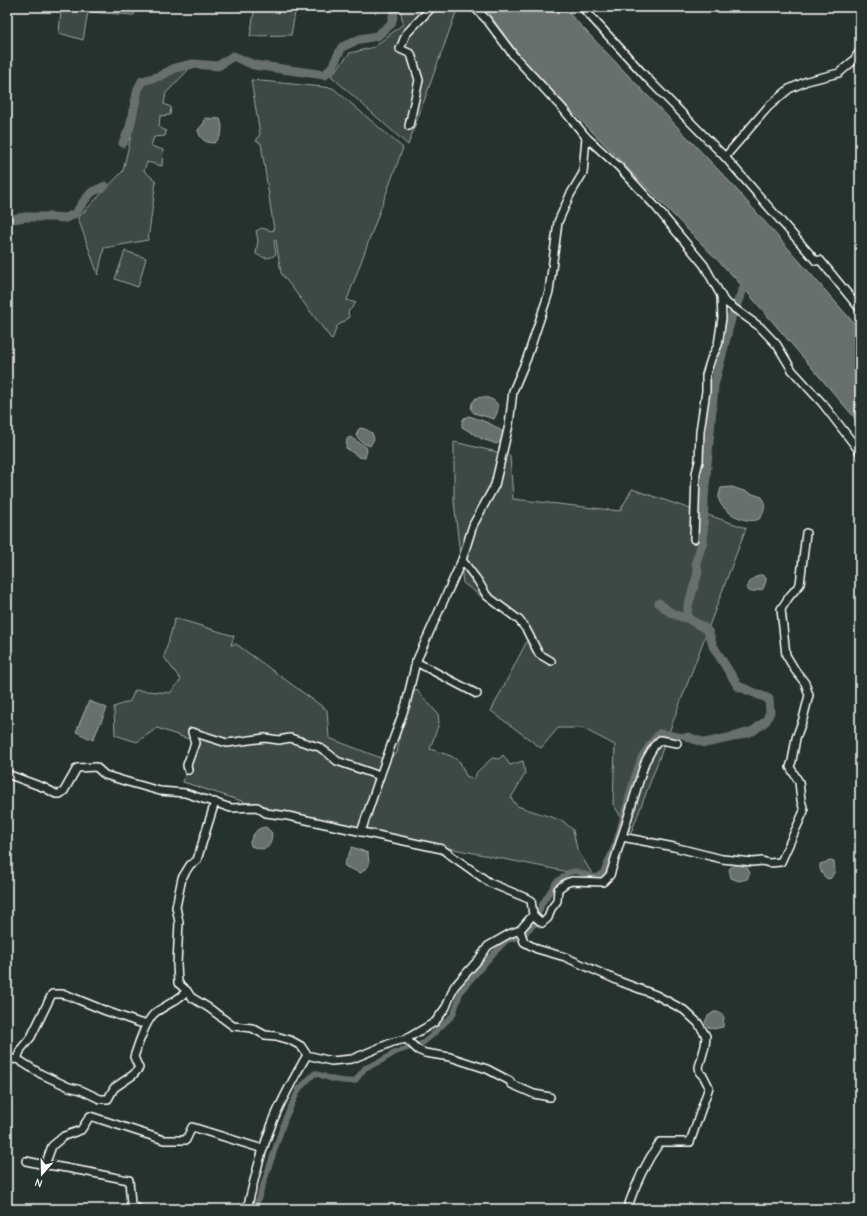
<svg xmlns="http://www.w3.org/2000/svg" width="867" height="1216" font-family="'Comic Neue',sans-serif">
<style>
.green{fill:#3e4944;stroke:#9ea4a2}
.water{fill:#67706c;stroke:#a4a9a7}
.lines{fill:none;stroke-linecap:round;stroke-linejoin:round}
.canal{stroke:#67706c;stroke-width:5.5}
.river{stroke:#67706c;stroke-width:9}
.minor-casing{stroke:#fff;stroke-width:10}
.minor{stroke:#26332d;stroke-width:7}
</style>
<rect width="100%" height="100%" fill="#26332d"/>
<filter id="ink" filterUnits="userSpaceOnUse"><feTurbulence type="fractalNoise" baseFrequency=".025" numOctaves="2"/><feDisplacementMap in="SourceGraphic" scale="8" xChannelSelector="R" yChannelSelector="G"/><feConvolveMatrix kernelMatrix="1 2 1 2 8 2 1 2 1" color-interpolation-filters="sRGB"/></filter>
<g filter="url(#ink)">
<g class="green">
<polygon points="48,7 137,7 134,15 88,12 83,40 59,33 61,11"/>
<polygon points="255,7 296,7 291,35 250,36"/>
<polygon points="400,7 458,7 408,145 331,76 350,53 374,47 403,24"/>
<polygon points="192,66 166,93 164,104 171,107 170,115 160,116 159,127 166,131 165,136 154,137 151,146 163,150 162,166 147,162 144,171 156,181 148,240 104,248 98,275 78,218 123,171 143,83"/>
<path d="M251 80 333 88 403 148 347 300 356 303 348 312 349 317 345 321 337 326 332 340 281 273 276 240 274 241 276 254C270 260 263 258 256 254L258 240 256 231 262 228 271 231 274 230 261 143 256 141 260 134Z"/>
<polygon points="125,251 146,258 138,287 115,279"/>
<polygon points="454,442 510,455 513,499 620,511 632,489 746,528 631,833 613,804 615,745 582,728 558,728 541,748 491,711 531,633 463,583 454,501"/>
<polygon points="175,618 234,636 231,645 236,644 327,710 329,738 386,760 397,753 403,713 416,689 438,714 439,723 430,749 451,756 460,762 466,776 474,779 477,772 492,758 499,759 503,755 510,765 523,761 525,774 511,798 517,806 563,821 573,830 577,849 594,877 288,816 183,782 197,742 157,728 137,742 115,735 114,707 130,701 135,690 170,693 181,680 164,657"/>
</g>
<g class="water">
<polygon points="484,7 563,7 728,180 860,330 860,424 736,279 527,65"/>
<path d="M205 118 220 119C224 128 222 138 214 143 205 143 200 139 198 130L204 123Z"/>
<path d="M484 397C498 400 502 406 494 419L474 413 471 409 472 403 476 398Z"/>
<path d="M469 416C478 419 500 426 504 434L501 441 497 444 482 439 462 427V422L464 418Z"/>
<polygon points="360,428 365,429 372,433 374,439 370,446 363,443 356,436 358,430"/>
<polygon points="350,437 366,447 367,450 365,458 359,457 346,448 347,439"/>
<path d="M732 487 762 497C766 505 765 513 759 519 748 525 723 513 719 500 718 496 720 492 721 488Z"/>
<polygon points="759,575 762,575 766,578 766,581 763,589 751,592 746,589 751,580"/>
<polygon points="89,701 107,708 93,740 76,732"/>
<path d="M266 827 272 833C271 849 266 852 251 846L250 842C254 833 256 828 266 827Z"/>
<polygon points="352,847 368,853 369,865 361,873 346,867 344,865"/>
<path d="M830 861 834 862 835 871 831 878 828 879C823 877 819 870 820 864Z"/>
<polygon points="740,863 746,866 750,873 747,879 739,881 731,878 729,869 734,865"/>
<path d="M714 1012C719 1012 721 1013 724 1017L723 1027 713 1029 708 1027 705 1022 708 1016Z"/>
</g>
<g class="lines">
<path class="canal" d="M255 1209 285 1119 299 1089 315 1073C330 1079 339 1082 355 1081L365 1068 381 1061 396 1052 423 1043 430 1037 453 1015 461 991 494 953 507 940 524 936 527 931 536 923 538 915 542 904 556 882 568 873 575 871 594 877 598 876 603 872 616 842 634 776 640 758 649 744 659 732 688 737"/>
<g class="river">
<polyline points="123,143 130,127 138,89 142,81 160,76 175,68 193,64 218,66 233,56 254,65 325,75 332,67 342,47 360,39 377,36 391,24 395,9 395,7"/>
<polyline points="7,220 25,217 52,217 66,218 76,213 84,201 92,192 105,186"/>
<path d="M659 603C669 612 674 616 687 618"/>
<polyline points="688,737 705,743 733,737 753,731 766,721 770,712 769,699 738,686 713,646 709,633 706,629 687,618 688,606 698,573 696,562 703,541 704,498 714,386 732,315 748,278"/>
</g>
<g class="minor-casing">
<g id="minor">
<polyline points="474,7 487,20 514,56 563,109 586,137 619,167 655,206 704,265 724,301 760,327 777,345 792,370 823,404 860,452"/>
<polyline points="582,7 648,79 725,157 816,261 820,260 860,309"/>
<polyline points="409,126 419,80 411,54 400,49 406,34 432,7"/>
<polyline points="725,157 768,107 789,89 807,81 839,73 853,61 860,51"/>
<polyline points="694,539 696,473 699,461 700,431 706,391 706,375 711,359 718,345 722,318 721,296"/>
<polyline points="462,560 478,581 487,596 519,620 526,629 539,654 551,661"/>
<polyline points="416,662 477,694"/>
<polyline points="188,770 187,765 195,743 192,732 227,743 265,738 279,740 290,738 319,747 329,754 337,761 380,776"/>
<path d="M7 774 45 788 56 794H60L64 791 77 768 96 767 105 775 128 782 160 791 185 793 231 808 257 807 266 813 288 816 442 849 490 883 531 900 533 915 520 930 509 934 488 946 479 959 454 987 446 1007 435 1022 430 1025 406 1039 393 1042 352 1059 331 1061 307 1055C294 1078 281 1100 272 1124 261 1151 254 1180 247 1209"/>
<polyline points="361,832 380,776 406,704 416,662 462,560 473,525 495,485 509,425 513,391 527,358 549,292 558,222 570,195 583,173 586,137"/>
<polyline points="622,837 674,847 722,859 753,862 762,861 769,863 781,862 804,811 801,800 799,782 790,767 792,761 796,738 803,719 809,695 805,683 795,670 786,655 781,609 789,597 800,584 806,533"/>
<polyline points="533,915 542,923 548,918 551,909 557,901 558,889 566,883 572,881 603,882 610,875 645,762 654,746 660,740 677,743"/>
<path d="M520 930 524 942 537 949 565 957 621 982 656 995 684 1010 698 1023 706 1036 705 1046 699 1067 700 1073 704 1077 709 1087 690 1142H660C646 1162 635 1185 627 1209"/>
<polyline points="187,991 178,983 177,964 179,922 176,907 182,878 190,865 197,860 215,802"/>
<polyline points="406,1039 418,1050 425,1053 450,1057 487,1069 510,1081 511,1084 534,1094 550,1097"/>
<polyline points="17,1059 21,1049 31,1037 52,994 61,994 67,995 106,1011 140,1023 147,1023"/>
<path d="M7 1060 17 1059 41 1074 69 1087 81 1090 100 1099H108L114 1088 133 1075 139 1068 134 1057C138 1045 146 1019 156 1012 166 1005 177 1001 187 991L191 997 209 1008 233 1026 252 1028 265 1035 276 1036 290 1040 301 1046 307 1055"/>
<polyline points="26,1161 45,1165 52,1146 64,1136 81,1130 90,1116 164,1140 186,1140 192,1127 263,1149"/>
<path d="M45 1165C73 1168 101 1175 129 1180L131 1204 138 1209"/>
</g>
</g>
<use href="#minor" class="minor"/>
</g>
</g>
<rect width="867" height="1216" fill="none" stroke="#26332d" stroke-width="24"/>
<rect x="12" y="12" width="843" height="1192" fill="none" stroke="#fff" stroke-width="1.5" filter="url(#ink)"/>
<g transform="translate(42 1174) rotate(200)" stroke="#26332d" stroke-width="3" paint-order="stroke">
<path d="M0-3L7 15L0 10L-7 15Z" fill="#ffffff"/>
<text y="-6" font-size="11" font-weight="bold" text-anchor="middle" fill="#ffffff">N</text>
</g>
</svg>
